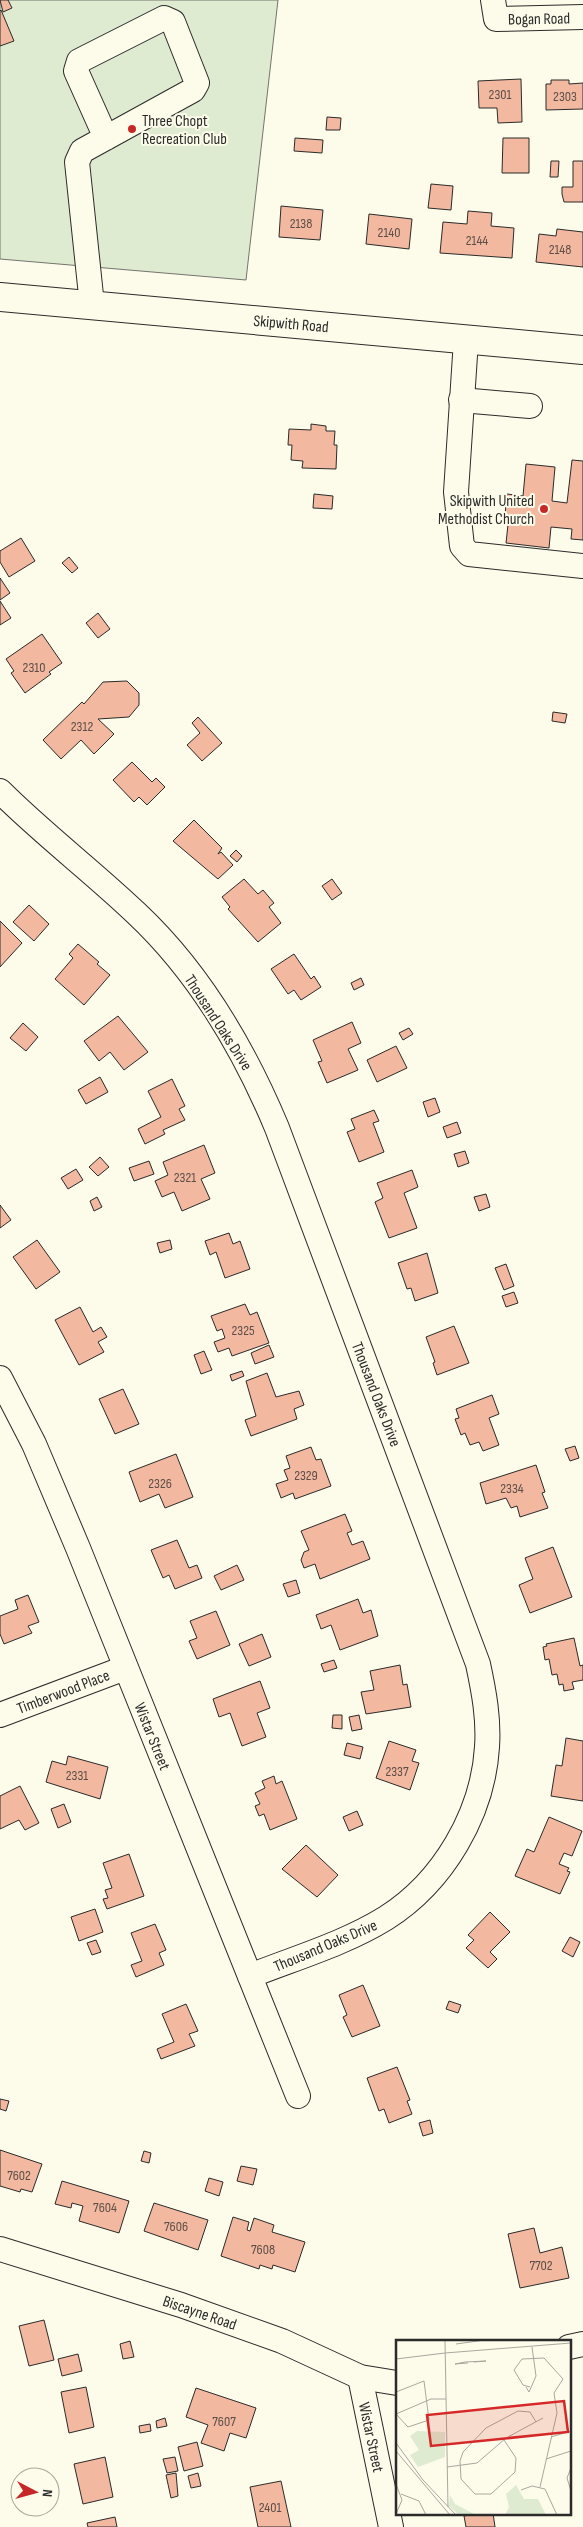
<svg xmlns="http://www.w3.org/2000/svg" width="583" height="2527" font-family="'Sofia Sans Condensed',sans-serif">
<style>
.green{fill:#deebd1;stroke:#74746e}
.building{fill:#f2b8a0;stroke:#2b2b2b}
.lines{fill:none;stroke-linecap:round;stroke-linejoin:round}
.minor-casing{stroke:#2b2b2b;stroke-width:26}
.major-casing{stroke:#2b2b2b;stroke-width:30}
.minor{stroke:#fdfbea;stroke-width:24}
.major{stroke:#fdfbea;stroke-width:28}
.poi-dot{fill:#c62828;stroke:#fdfbea;stroke-width:2}
.labels{text-anchor:middle;stroke-width:4;stroke-linejoin:round;paint-order:stroke}
.number-label{font-size:14px;fill:#5d4e48}
.street-label{font-size:16px;fill:#2b2b2b;stroke:#fdfbea}
.poi-label{font-size:16px;fill:#2b2b2b;stroke:#fdfbea;text-anchor:start}
.inset-road{fill:none;stroke:#a9a89e;stroke-width:1}
.view{fill:#d62828;fill-opacity:0.15;stroke:#d62828;stroke-width:2.5}
.inset-edge{fill:none;stroke:#2b2b2b;stroke-width:2.5}
</style>
<rect width="100%" height="100%" fill="#fdfbea"/>
<polygon class="green" points="0,0 278,0 246,280 0,259"/>
<g class="building">
<polygon points="0,0 8,0 12,8 3,12"/>
<polygon points="1,10 14,41 0,46 0,11"/>
<polygon points="521,79 522,122 498,123 497,108 479,108 478,81"/>
<polygon points="551,80 569,80 569,84 583,83 583,109 546,110 546,84 551,84"/>
<polygon points="327,117 341,118 340,130 326,130"/>
<polygon points="295,138 323,140 322,153 294,151"/>
<polygon points="503,138 529,138 529,173 502,173"/>
<polygon points="551,161 559,161 558,177 550,177"/>
<polygon points="573,161 583,161 583,202 564,202 562,194 562,187 573,187"/>
<polygon points="431,184 453,186 451,210 428,208"/>
<polygon points="281,206 323,210 320,240 279,237"/>
<polygon points="468,211 492,213 491,226 514,228 512,258 440,253 443,222 467,224"/>
<polygon points="369,214 412,219 409,249 366,244"/>
<polygon points="557,229 583,232 583,267 536,262 539,234 556,236"/>
<polygon points="311,424 326,426 326,431 335,431 334,445 337,445 336,469 302,468 303,461 291,460 292,445 288,445 289,429 311,430"/>
<polygon points="572,460 583,461 583,540 571,539 572,529 551,527 549,548 506,543 509,515 505,515 507,494 523,496 526,464 555,467 552,501 567,503"/>
<polygon points="314,494 333,496 332,509 313,508"/>
<polygon points="21,538 35,561 9,577 0,562 0,551"/>
<polygon points="69,557 78,568 72,573 62,563"/>
<polygon points="0,578 10,593 0,600"/>
<polygon points="0,601 11,618 0,625"/>
<polygon points="98,613 110,629 98,638 86,623"/>
<polygon points="42,634 62,663 49,672 51,674 25,693 11,673 14,671 6,659"/>
<polygon points="127,681 139,693 139,705 129,717 98,719 114,734 94,754 81,740 61,759 43,740 82,702 84,704 103,682"/>
<polygon points="553,712 567,714 565,723 552,721"/>
<polygon points="198,717 222,743 202,761 187,745 200,733 192,723"/>
<polygon points="132,762 152,782 156,778 165,787 147,805 139,797 134,802 113,780"/>
<polygon points="194,820 222,848 218,854 221,852 233,865 218,879 173,841"/>
<polygon points="236,850 242,856 237,862 230,856"/>
<polygon points="244,879 258,894 263,890 274,903 269,907 281,923 258,942 228,909 230,907 222,897"/>
<polygon points="332,879 342,893 332,900 322,886"/>
<polygon points="29,905 49,924 34,941 13,922"/>
<polygon points="0,921 22,943 0,967"/>
<polygon points="78,944 99,962 97,964 110,975 84,1005 55,979 73,958 69,954"/>
<polygon points="294,954 311,979 314,976 321,987 301,1000 294,990 288,994 271,969"/>
<polygon points="361,978 364,985 354,990 351,983"/>
<polygon points="118,1016 148,1052 124,1070 110,1052 99,1061 84,1041"/>
<polygon points="352,1022 361,1043 348,1049 358,1070 327,1083 318,1062 322,1061 313,1040"/>
<polygon points="23,1023 38,1037 26,1051 10,1038"/>
<polygon points="409,1028 413,1034 403,1040 399,1033"/>
<polygon points="396,1046 407,1068 377,1082 367,1060"/>
<polygon points="100,1077 108,1092 86,1104 78,1090"/>
<polygon points="172,1079 185,1106 179,1109 185,1120 163,1130 165,1134 145,1144 138,1129 161,1117 148,1091"/>
<polygon points="435,1098 440,1112 428,1117 423,1102"/>
<polygon points="374,1110 379,1121 373,1123 384,1152 359,1162 347,1132 355,1129 351,1119"/>
<polygon points="457,1122 461,1133 447,1138 443,1127"/>
<polygon points="204,1145 215,1173 201,1179 210,1199 182,1211 174,1192 162,1197 155,1181 168,1175 163,1162"/>
<polygon points="465,1151 469,1163 458,1167 454,1154"/>
<polygon points="100,1157 109,1167 98,1176 89,1167"/>
<polygon points="149,1161 154,1174 134,1181 129,1168"/>
<polygon points="76,1169 83,1180 68,1189 61,1178"/>
<polygon points="412,1170 418,1187 404,1193 417,1228 389,1238 375,1202 383,1198 377,1183"/>
<polygon points="486,1194 490,1207 479,1211 474,1197"/>
<polygon points="97,1197 102,1207 94,1211 90,1201"/>
<polygon points="0,1205 11,1220 0,1228"/>
<polygon points="229,1233 233,1244 240,1241 250,1269 225,1278 216,1252 210,1255 205,1241"/>
<polygon points="37,1240 60,1272 36,1289 13,1257"/>
<polygon points="170,1240 172,1249 160,1253 157,1243"/>
<polygon points="427,1253 438,1293 415,1301 411,1288 407,1289 398,1263"/>
<polygon points="506,1264 514,1286 504,1290 495,1268"/>
<polygon points="514,1292 518,1303 506,1307 502,1296"/>
<polygon points="245,1304 250,1315 257,1312 269,1343 232,1356 229,1348 218,1352 214,1342 225,1338 222,1329 217,1331 211,1316"/>
<polygon points="80,1307 93,1332 101,1327 107,1337 98,1342 104,1352 79,1365 55,1320"/>
<polygon points="454,1326 469,1363 437,1375 433,1363 435,1362 426,1337"/>
<polygon points="269,1345 274,1357 255,1364 251,1353"/>
<polygon points="204,1351 212,1370 201,1374 194,1355"/>
<polygon points="242,1371 244,1376 232,1381 230,1375"/>
<polygon points="267,1373 276,1397 299,1391 304,1405 294,1409 297,1419 251,1436 245,1420 256,1416 246,1381"/>
<polygon points="123,1389 139,1424 115,1434 99,1399"/>
<polygon points="492,1395 499,1414 489,1418 499,1445 483,1451 479,1442 470,1445 465,1433 461,1435 455,1419 459,1418 456,1409"/>
<polygon points="575,1446 579,1458 570,1461 565,1449"/>
<polygon points="311,1447 316,1460 321,1459 331,1486 295,1499 293,1493 281,1498 276,1484 288,1480 284,1470 290,1468 286,1456"/>
<polygon points="176,1454 193,1497 165,1508 159,1494 140,1502 129,1472"/>
<polygon points="536,1465 545,1492 542,1493 548,1508 520,1517 517,1506 511,1508 506,1498 486,1504 480,1483"/>
<polygon points="345,1514 352,1531 347,1533 352,1545 363,1541 370,1559 320,1579 315,1564 304,1568 301,1560 304,1552 309,1550 301,1531"/>
<polygon points="177,1540 189,1568 197,1565 202,1578 175,1589 169,1575 163,1578 151,1550"/>
<polygon points="553,1547 572,1597 530,1613 519,1585 533,1579 525,1558"/>
<polygon points="237,1565 244,1580 221,1590 214,1576"/>
<polygon points="296,1580 300,1593 288,1597 283,1584"/>
<polygon points="28,1595 39,1622 28,1626 32,1633 4,1644 0,1634 0,1616 18,1609 15,1600"/>
<polygon points="358,1599 363,1613 371,1610 378,1636 340,1650 331,1625 321,1629 316,1615"/>
<polygon points="216,1611 230,1645 197,1659 189,1641 197,1638 190,1621"/>
<polygon points="262,1634 271,1657 249,1666 239,1644"/>
<polygon points="574,1638 580,1666 583,1665 583,1680 572,1682 574,1689 564,1691 563,1684 559,1685 557,1674 552,1675 549,1659 545,1660 543,1647 547,1646 546,1644"/>
<polygon points="334,1660 337,1668 324,1672 321,1664"/>
<polygon points="400,1665 403,1685 407,1684 411,1707 366,1714 361,1692 374,1690 370,1671"/>
<polygon points="260,1681 270,1708 257,1713 266,1737 242,1746 230,1713 219,1717 213,1699"/>
<polygon points="333,1715 342,1715 342,1729 332,1728"/>
<polygon points="359,1715 362,1729 352,1731 349,1717"/>
<polygon points="566,1738 583,1741 583,1801 551,1796 556,1765 562,1766"/>
<polygon points="389,1741 416,1750 412,1761 419,1763 410,1790 376,1778"/>
<polygon points="347,1743 363,1747 360,1759 344,1755"/>
<polygon points="68,1756 108,1767 100,1799 46,1782 52,1761 66,1765"/>
<polygon points="274,1776 276,1784 282,1781 297,1819 270,1830 264,1814 259,1816 255,1806 260,1804 255,1793 265,1788 262,1781"/>
<polygon points="20,1786 39,1823 25,1830 19,1820 0,1829 0,1796"/>
<polygon points="64,1804 71,1822 58,1828 51,1809"/>
<polygon points="357,1811 363,1825 349,1831 343,1817"/>
<polygon points="549,1817 582,1831 572,1856 564,1853 559,1864 569,1868 567,1871 570,1872 560,1894 515,1876 527,1849 534,1852"/>
<polygon points="306,1845 338,1875 317,1897 282,1869"/>
<polygon points="129,1854 144,1896 107,1909 103,1899 108,1898 105,1890 112,1888 103,1863"/>
<polygon points="95,1909 103,1932 79,1941 71,1917"/>
<polygon points="490,1912 510,1932 490,1952 497,1959 488,1968 466,1948 474,1940 468,1935"/>
<polygon points="155,1924 166,1950 159,1953 164,1965 136,1977 131,1965 142,1961 131,1933"/>
<polygon points="570,1937 580,1942 573,1957 562,1951"/>
<polygon points="96,1940 101,1952 92,1955 87,1943"/>
<polygon points="363,1985 380,2026 352,2037 343,2017 347,2015 339,1995"/>
<polygon points="449,2001 461,2005 458,2013 446,2009"/>
<polygon points="186,2004 198,2031 189,2034 195,2046 161,2059 157,2049 174,2042 162,2014"/>
<polygon points="397,2067 410,2100 407,2101 412,2114 389,2123 384,2109 379,2111 367,2078"/>
<polygon points="0,2099 9,2101 6,2111 0,2109"/>
<polygon points="430,2120 433,2133 423,2136 419,2123"/>
<polygon points="0,2150 42,2164 32,2192 21,2189 20,2192 0,2186"/>
<polygon points="144,2151 151,2153 149,2163 141,2161"/>
<polygon points="241,2166 257,2169 253,2185 237,2181"/>
<polygon points="209,2178 223,2182 219,2196 205,2191"/>
<polygon points="62,2181 129,2201 119,2233 79,2221 83,2206 72,2203 71,2208 55,2204"/>
<polygon points="154,2203 208,2220 198,2250 144,2231"/>
<polygon points="233,2217 249,2222 247,2230 250,2231 254,2218 274,2225 272,2232 305,2242 295,2272 273,2265 272,2269 260,2265 259,2269 221,2256"/>
<polygon points="534,2228 540,2253 562,2247 569,2278 520,2288 508,2234"/>
<polygon points="44,2320 54,2360 29,2366 19,2326"/>
<polygon points="130,2341 134,2357 123,2359 120,2344"/>
<polygon points="78,2354 82,2371 62,2376 58,2359"/>
<polygon points="86,2387 94,2427 69,2433 61,2392"/>
<polygon points="196,2388 256,2408 246,2438 230,2433 224,2451 201,2443 208,2425 186,2417"/>
<polygon points="165,2418 167,2426 157,2428 156,2421"/>
<polygon points="150,2424 151,2431 140,2433 139,2426"/>
<polygon points="197,2442 203,2466 184,2471 178,2447"/>
<polygon points="105,2457 113,2497 83,2504 74,2464"/>
<polygon points="175,2457 178,2471 167,2473 163,2459"/>
<polygon points="176,2473 178,2496 171,2498 166,2475"/>
<polygon points="198,2473 201,2486 191,2488 188,2476"/>
<polygon points="281,2481 291,2527 258,2527 250,2487"/>
<polygon points="482,2513 493,2513 495,2527 466,2527 464,2516"/>
<polygon points="115,2517 117,2527 88,2527 87,2523"/>
</g>
<g class="lines">
<g class="minor-casing">
<g id="minor">
<polyline points="493,0 496,19 583,17"/>
<polyline points="92,305 77,162 82,151 193,90 197,83 173,22 164,18 79,61 76,71 106,138"/>
<polyline points="466,340 456,492 462,546 469,554 583,566"/>
<polyline points="461,400 530,406"/>
<path d="M0 791C43 834 92 871 136 913 199 972 244 1049 277 1128L478 1664C484 1692 489 1719 487 1747 483 1814 443 1882 386 1918 344 1944 295 1958 250 1976"/>
<polyline points="0,1378 34,1444 78,1548 298,2096"/>
<polyline points="0,1715 125,1668"/>
<polyline points="0,2249 181,2305 282,2341 360,2377 397,2383"/>
<polyline points="569,2347 583,2344"/>
<polyline points="360,2377 391,2527"/>
</g>
</g>
<g class="major-casing">
<polyline id="major" points="0,297 583,350"/>
</g>
<use href="#minor" class="minor"/>
<use href="#major" class="major"/>
</g>
<g class="poi-dot">
<circle cx="132" cy="129" r="5"/>
<circle cx="544" cy="509" r="5"/>
</g>
<g class="labels">
<g class="number-label">
<text x="500" y="99">2301</text>
<text x="565" y="101">2303</text>
<text x="301" y="228">2138</text>
<text x="389" y="237">2140</text>
<text x="477" y="245">2144</text>
<text x="560" y="254">2148</text>
<text x="34" y="672">2310</text>
<text x="82" y="731">2312</text>
<text x="185" y="1182">2321</text>
<text x="243" y="1335">2325</text>
<text x="306" y="1480">2329</text>
<text x="160" y="1488">2326</text>
<text x="512" y="1493">2334</text>
<text x="397" y="1776">2337</text>
<text x="77" y="1780">2331</text>
<text x="19" y="2180">7602</text>
<text x="105" y="2212">7604</text>
<text x="176" y="2231">7606</text>
<text x="263" y="2254">7608</text>
<text x="541" y="2270">7702</text>
<text x="224" y="2426">7607</text>
<text x="270" y="2512">2401</text>
</g>
<g class="street-label">
<text transform="translate(539 18) rotate(-1)" y="6">Bogan Road</text>
<text transform="translate(291 323) rotate(5)" y="6">Skipwith Road</text>
<text transform="translate(219 1022) rotate(57)" y="6">Thousand Oaks Drive</text>
<text transform="translate(377 1394) rotate(69)" y="6">Thousand Oaks Drive</text>
<text transform="translate(63 1691) rotate(-21)" y="6">Timberwood Place</text>
<text transform="translate(153 1736) rotate(68)" y="6">Wistar Street</text>
<text transform="translate(325 1945) rotate(-23)" y="6">Thousand Oaks Drive</text>
<text transform="translate(200 2312) rotate(19)" y="6">Biscayne Road</text>
<text transform="translate(372 2437) rotate(78)" y="6">Wistar Street</text>
</g>
<g class="poi-label">
<text x="142" y="126">Three Chopt<tspan x="142" dy="18">Recreation Club</tspan></text>
<text x="534" y="506" text-anchor="end">Skipwith United<tspan x="534" dy="18">Methodist Church</tspan></text>
</g>
</g>
<g transform="translate(396 2340)">
<rect width="175" height="175" fill="#fdfbea"/>
<path d="M21 91 49 92V117L22 127 14 115 23 110 14 96ZM120 145 128 159H142L150 175H109L113 167 110 154ZM54 155 59 164 80 175H63L53 166Z" fill="#deebd1"/>
<path class="inset-road" d="M49 0 52 167M60 4 89 0M49 13 175 3M0 19 49 13M72 23 59 24 69 22 90 21 78 22M130 47 133 52 140 36 136 7M134 47 127 45 118 30 126 19 148 18 167 39 158 53 161 73 144 147M0 52 28 41 33 80 12 87 0 74M0 74 35 59H50M155 97 175 91M108 100 120 118 119 132 95 154H79L65 139 64 121 67 112 90 88 122 71 134 72 140 82M0 103 27 140 60 175M0 111 54 175M150 119 175 111M51 127 81 123 110 98 147 78M175 128 171 138 175 151M0 144 6 160 0 174M125 150 136 146 149 149 161 175M5 154 23 161 30 175"/>
<path class="view" d="M168 61 172 92 35 106 31 75Z"/>
<rect width="175" height="175" class="inset-edge"/>
</g>
<g transform="translate(35 2492) rotate(96)"><circle r="24" fill="#fdfbea" stroke="#a9a89e"/>
<path d="M0-4L9 19L0 12L-9 19Z" fill="#c62828"/>
<text y="-8" font-size="14" font-weight="bold" text-anchor="middle" fill="#2b2b2b">N</text>
</g>
</svg>
